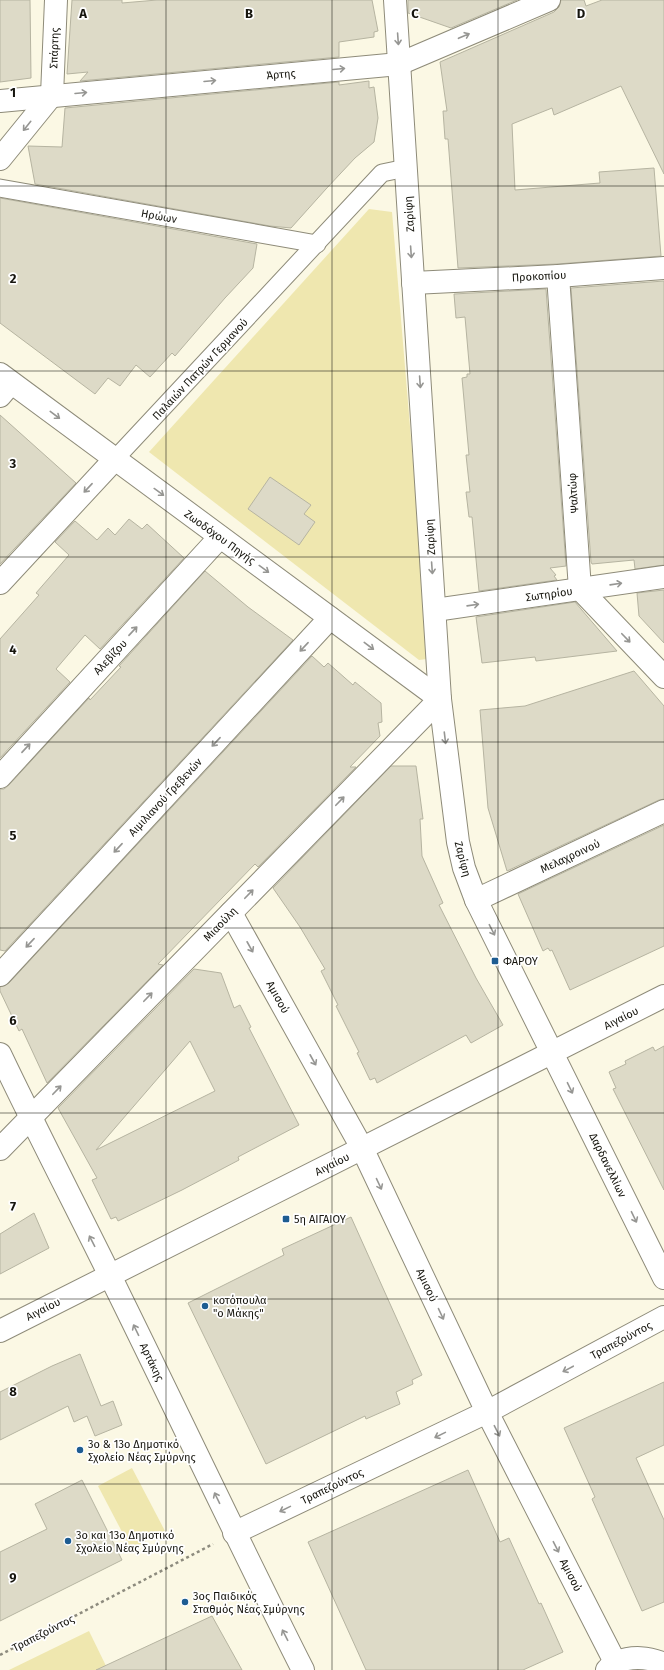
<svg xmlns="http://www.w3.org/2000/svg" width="664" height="1670" font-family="'Fira Sans',sans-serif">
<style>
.green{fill:#efe7af}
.building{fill:#dddac7;stroke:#b6b4a1;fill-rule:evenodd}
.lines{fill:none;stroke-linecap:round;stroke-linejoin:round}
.pedestrian-casing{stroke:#8e8b79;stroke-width:19}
.minor-casing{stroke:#8e8b79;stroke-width:24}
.tertiary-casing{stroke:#8e8b79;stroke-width:24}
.path{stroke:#8d8b7e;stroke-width:2.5;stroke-dasharray:3 3;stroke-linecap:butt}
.pedestrian{stroke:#fff;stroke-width:17}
.minor{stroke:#fff;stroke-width:22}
.tertiary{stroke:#fff;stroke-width:22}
.oneway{stroke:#969693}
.grid{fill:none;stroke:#16150e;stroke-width:1;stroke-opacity:0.55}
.poi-dot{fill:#1d5c92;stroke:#fff;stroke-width:1.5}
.labels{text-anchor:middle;stroke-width:3.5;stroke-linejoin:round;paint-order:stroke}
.street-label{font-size:11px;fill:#16150e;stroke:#fff}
.poi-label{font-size:11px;fill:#16150e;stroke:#fff;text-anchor:start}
.grid-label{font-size:13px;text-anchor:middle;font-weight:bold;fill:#16150e;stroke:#fff;stroke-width:3.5;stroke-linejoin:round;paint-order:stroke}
</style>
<rect width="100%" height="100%" fill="#fbf8e4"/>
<g class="green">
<polygon points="369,209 392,212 429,653 427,659 419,660 149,452"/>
<polygon points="132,1468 165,1531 131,1549 98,1486"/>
<polygon points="89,1631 108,1670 9,1670"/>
</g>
<g class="building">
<polygon points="0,0 30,0 31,78 0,82"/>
<polygon points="72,0 122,0 122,3 157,0 372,0 378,31 374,32 374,37 339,42 339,57 80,81 88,72 67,74"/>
<polygon points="408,0 517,0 451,28 408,13"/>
<polygon points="561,0 584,0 586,6 602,0 664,0 664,174 621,86 554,115 552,108 512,124 515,190 600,183 599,172 654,168 661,256 557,264 458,268 448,139 445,139 443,111 447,111 440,62 554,12 559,7"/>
<polygon points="369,81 369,88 374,87 378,118 374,142 355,158 326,189 291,228 270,226 35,184 28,146 62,147 65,108 339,82 339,85"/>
<polygon points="0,198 257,244 253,268 225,298 175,356 172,353 150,377 136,365 120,386 108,378 95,394 0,323"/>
<polygon points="664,281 664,565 635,569 634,560 592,564 591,562 571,288"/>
<polygon points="546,289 566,566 550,568 556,575 554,576 557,580 479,591 472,517 469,517 466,492 470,492 466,455 469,455 462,378 467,377 467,374 470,374 465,317 456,318 454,294"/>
<polygon points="0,415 76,483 0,564"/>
<polygon points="270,477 311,505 304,514 315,522 299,545 248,509"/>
<polygon points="129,519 142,529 147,524 184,558 100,649 85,635 56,669 70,682 0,758 0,639 39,595 36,593 69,555 55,542 75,521 97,540 108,528 115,535"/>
<polygon points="205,571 248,607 293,640 5,951 0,950 0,789 4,789 9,785 89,698 90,700 121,667 119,666"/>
<polygon points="664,590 664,643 639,616 637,593"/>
<polygon points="575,602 617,651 536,661 535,657 482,663 476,617"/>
<polygon points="312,656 324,667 328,663 353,685 355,682 381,703 382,722 378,723 380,736 350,767 356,767 258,867 255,864 158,964 163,965 47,1083 22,1029 19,1031 0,991 0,987 9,983"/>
<polygon points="634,671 664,706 664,799 659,800 507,871 488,808 480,710 525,706"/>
<polygon points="391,766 416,766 423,819 420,819 422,856 443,903 439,905 476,978 503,1025 471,1043 466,1035 377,1083 375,1078 370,1080 357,1053 359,1052 336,1006 338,1005 321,971 325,969 300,927 273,888"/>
<polygon points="664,825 664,946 570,990 552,950 550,951 548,948 543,951 518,894"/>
<path d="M194 969 221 973 234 1008 240 1005 251 1027 249 1028 299 1125 238 1157 239 1160 182 1190 118 1221 116 1217 111 1219 92 1180 97 1178 58 1108ZM190 1041 215 1091 96 1150Z"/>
<polygon points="664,1046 664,1190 613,1089 616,1088 609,1072 626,1064 625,1061 653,1047 655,1051"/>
<polygon points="34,1213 49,1248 0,1274 0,1234"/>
<polygon points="351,1217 422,1375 412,1380 413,1384 396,1392 400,1404 366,1419 365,1416 266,1464 188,1303 284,1255 282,1249"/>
<polygon points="80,1354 101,1406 113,1401 122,1425 95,1436 87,1416 74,1422 68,1406 0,1440 0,1392 52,1366"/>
<polygon points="664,1382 664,1445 636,1458 664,1520 664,1602 642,1611 592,1499 595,1497 564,1428"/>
<polygon points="468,1470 500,1542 509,1538 539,1604 541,1603 563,1652 523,1670 366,1670 308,1542"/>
<polygon points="82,1480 122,1560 0,1621 0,1552 47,1529 35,1504"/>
<polygon points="212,1616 242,1670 96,1670"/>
</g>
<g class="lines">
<g class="pedestrian-casing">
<g id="pedestrian">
<polyline points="0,188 317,244"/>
<polyline points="115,459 382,173 406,168"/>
</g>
</g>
<g class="minor-casing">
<g id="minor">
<polyline points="0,101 399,64 549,0"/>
<polyline points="0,159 52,95 56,0"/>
<polyline points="558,276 580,589 664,677"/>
<polyline points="413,283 558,276 664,268"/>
<polyline points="0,396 11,383"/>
<polyline points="0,583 115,459"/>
<polyline points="435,610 664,577"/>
<polyline points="0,777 220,537"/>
<polyline points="476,900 664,811"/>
<polyline points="231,913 362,1148 487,1412 615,1662"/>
<polyline points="0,975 330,618"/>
<polyline points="0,1149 440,699 395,0"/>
<polyline points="234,1533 487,1412 664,1317"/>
<path d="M607 1670C610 1667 613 1663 617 1662 632 1656 649 1657 664 1664"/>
</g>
</g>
<g class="tertiary-casing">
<g id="tertiary">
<polyline points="0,374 440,699 458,842 464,868 476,900 664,1278"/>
<path d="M0 1054C39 1136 81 1216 121 1298 182 1422 241 1547 303 1670"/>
<polyline points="0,1331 664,996"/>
</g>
</g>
<polyline class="path" points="0,1655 213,1544"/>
<use href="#pedestrian" class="pedestrian"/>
<use href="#minor" class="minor"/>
<use href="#tertiary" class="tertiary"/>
</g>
<defs><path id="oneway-shaft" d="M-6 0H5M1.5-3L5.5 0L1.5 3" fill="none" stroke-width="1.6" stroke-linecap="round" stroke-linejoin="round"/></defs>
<g class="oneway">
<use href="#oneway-shaft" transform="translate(464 36) rotate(-23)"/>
<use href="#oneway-shaft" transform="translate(398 39) rotate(86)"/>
<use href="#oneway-shaft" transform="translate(339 69) rotate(-5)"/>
<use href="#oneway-shaft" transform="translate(210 81) rotate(-5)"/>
<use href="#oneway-shaft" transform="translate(81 93) rotate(-5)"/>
<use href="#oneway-shaft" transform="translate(27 126) rotate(129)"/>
<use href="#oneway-shaft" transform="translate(411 252) rotate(86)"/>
<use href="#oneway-shaft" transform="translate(420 382) rotate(86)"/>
<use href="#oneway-shaft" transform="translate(55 415) rotate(37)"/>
<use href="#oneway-shaft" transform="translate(88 488) rotate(133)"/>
<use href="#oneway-shaft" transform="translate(159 492) rotate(36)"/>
<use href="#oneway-shaft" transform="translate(432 568) rotate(86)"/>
<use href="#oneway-shaft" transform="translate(264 569) rotate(36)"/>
<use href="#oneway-shaft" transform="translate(616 584) rotate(-8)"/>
<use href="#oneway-shaft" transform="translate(473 605) rotate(-8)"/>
<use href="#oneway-shaft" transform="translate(133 631) rotate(-47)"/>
<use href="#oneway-shaft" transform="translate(626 638) rotate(46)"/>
<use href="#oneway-shaft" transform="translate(369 646) rotate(37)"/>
<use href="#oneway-shaft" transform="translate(304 647) rotate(133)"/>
<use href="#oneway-shaft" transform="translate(445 738) rotate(83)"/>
<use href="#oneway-shaft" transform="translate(216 742) rotate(133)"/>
<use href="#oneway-shaft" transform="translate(26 748) rotate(-47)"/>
<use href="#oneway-shaft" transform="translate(340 801) rotate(-46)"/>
<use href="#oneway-shaft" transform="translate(118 848) rotate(133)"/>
<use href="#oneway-shaft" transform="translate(249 894) rotate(-46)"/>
<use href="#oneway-shaft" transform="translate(492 930) rotate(63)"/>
<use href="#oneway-shaft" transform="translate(30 943) rotate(133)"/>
<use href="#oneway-shaft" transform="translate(250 947) rotate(61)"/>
<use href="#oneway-shaft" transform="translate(148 997) rotate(-46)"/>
<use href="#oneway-shaft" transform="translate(313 1060) rotate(61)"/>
<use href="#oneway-shaft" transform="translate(570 1088) rotate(64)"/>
<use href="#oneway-shaft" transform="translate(57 1090) rotate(-46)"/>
<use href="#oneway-shaft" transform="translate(379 1184) rotate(65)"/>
<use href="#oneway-shaft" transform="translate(634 1217) rotate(64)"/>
<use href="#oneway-shaft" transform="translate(92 1241) rotate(-117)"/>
<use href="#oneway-shaft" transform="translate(441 1314) rotate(65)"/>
<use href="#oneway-shaft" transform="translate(136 1330) rotate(-116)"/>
<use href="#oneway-shaft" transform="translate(568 1369) rotate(152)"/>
<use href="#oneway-shaft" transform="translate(497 1431) rotate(63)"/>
<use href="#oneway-shaft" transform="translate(440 1435) rotate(154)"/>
<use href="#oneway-shaft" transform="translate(217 1498) rotate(-116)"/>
<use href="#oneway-shaft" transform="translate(285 1509) rotate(154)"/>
<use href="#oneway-shaft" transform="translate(556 1547) rotate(63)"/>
<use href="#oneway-shaft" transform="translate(285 1635) rotate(-117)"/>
</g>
<path class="grid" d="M166 0V1670M332 0V1670M498 0V1670M0 186H664M0 371H664M0 557H664M0 742H664M0 928H664M0 1113H664M0 1299H664M0 1484H664"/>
<g class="poi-dot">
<rect x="491" y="957" width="8" height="8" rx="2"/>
<rect x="282" y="1215" width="8" height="8" rx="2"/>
<circle cx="205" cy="1306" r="4"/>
<circle cx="80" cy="1450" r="4"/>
<circle cx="68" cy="1541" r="4"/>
<circle cx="185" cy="1602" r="4"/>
</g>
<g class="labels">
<g class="street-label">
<text transform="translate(54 48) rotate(-88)" y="4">Σπάρτης</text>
<text transform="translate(281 74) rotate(-5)" y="4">Άρτης</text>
<text transform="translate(409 214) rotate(-94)" y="4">Ζαρίφη</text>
<text transform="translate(159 216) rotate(10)" y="4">Ηρώων</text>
<text transform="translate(539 276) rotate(-3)" y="4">Προκοπίου</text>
<text transform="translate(200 369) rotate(-47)" y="4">Παλαιών Πατρών Γερμανού</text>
<text transform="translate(573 493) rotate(-94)" y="4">Ψαλτώφ</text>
<text transform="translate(220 537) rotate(36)" y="4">Ζωοδόχου Πηγής</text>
<text transform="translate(430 537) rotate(-94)" y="4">Ζαρίφη</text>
<text transform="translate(549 594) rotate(-8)" y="4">Σωτηρίου</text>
<text transform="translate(110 657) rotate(-47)" y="4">Αλεβίζου</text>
<text transform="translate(165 797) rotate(-47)" y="4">Αιμιλιανού Γρεβενών</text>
<text transform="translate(570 856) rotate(-25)" y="4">Μελαχροινού</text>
<text transform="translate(463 859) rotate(75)" y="4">Ζαρίφη</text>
<text transform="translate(220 924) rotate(-46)" y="4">Μιαούλη</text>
<text transform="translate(278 997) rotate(61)" y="4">Αμισού</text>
<text transform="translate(621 1018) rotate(-27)" y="4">Αιγαίου</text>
<text transform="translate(332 1164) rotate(-27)" y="4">Αιγαίου</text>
<text transform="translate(608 1165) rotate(64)" y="4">Δαρδανελλίων</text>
<text transform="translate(427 1285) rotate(65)" y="4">Αμισού</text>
<text transform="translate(43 1309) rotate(-27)" y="4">Αιγαίου</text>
<text transform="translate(621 1340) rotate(-28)" y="4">Τραπεζούντος</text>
<text transform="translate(152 1362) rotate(64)" y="4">Αρτάκης</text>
<text transform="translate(332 1486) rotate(-26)" y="4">Τραπεζούντος</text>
<text transform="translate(571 1575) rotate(63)" y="4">Αμισού</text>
<text transform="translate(43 1633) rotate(-27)" y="4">Τραπεζούντος</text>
</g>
<g class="poi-label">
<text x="503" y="965">ΦΑΡΟΥ</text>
<text x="294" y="1223">5η ΑΙΓΑΙΟΥ</text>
<text x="213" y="1304">κοτόπουλα<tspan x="213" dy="13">"ο Μάκης"</tspan></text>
<text x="88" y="1448">3ο &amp; 13ο Δημοτικό<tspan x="88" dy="13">Σχολείο Νέας Σμύρνης</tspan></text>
<text x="76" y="1539">3ο και 13ο Δημοτικό<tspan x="76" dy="13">Σχολείο Νέας Σμύρνης</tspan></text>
<text x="193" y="1600">3ος Παιδικός<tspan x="193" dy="13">Σταθμός Νέας Σμύρνης</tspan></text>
</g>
</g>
<g class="grid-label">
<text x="83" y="18">A</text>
<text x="249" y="18">B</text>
<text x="415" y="18">C</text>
<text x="581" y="18">D</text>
<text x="13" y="97">1</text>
<text x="13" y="283">2</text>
<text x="13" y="468">3</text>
<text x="13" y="654">4</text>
<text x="13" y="840">5</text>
<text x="13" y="1025">6</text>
<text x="13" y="1211">7</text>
<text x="13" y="1396">8</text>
<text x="13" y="1582">9</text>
</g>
</svg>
